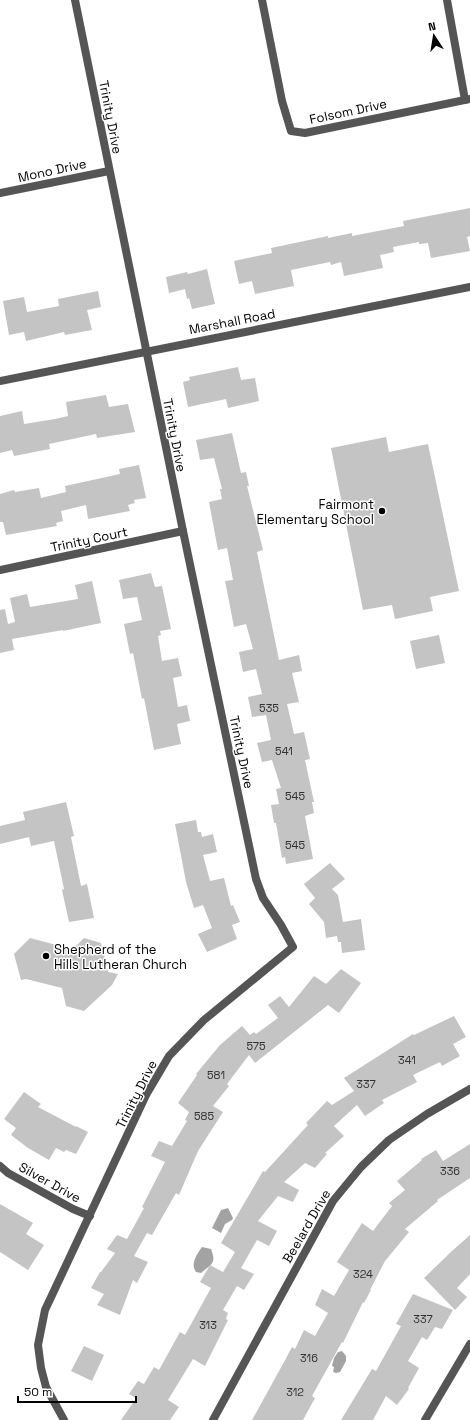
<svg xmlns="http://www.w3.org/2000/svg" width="470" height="1420" font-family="'Space Grotesk',sans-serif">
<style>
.water{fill:#a3a3a3}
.building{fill:#c4c4c4}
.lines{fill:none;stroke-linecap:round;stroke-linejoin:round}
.minor{stroke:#555;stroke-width:8}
.tertiary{stroke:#555;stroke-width:8}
.poi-dot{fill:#000;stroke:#fff;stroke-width:1.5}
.labels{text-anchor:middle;stroke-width:3;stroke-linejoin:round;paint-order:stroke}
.number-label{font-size:11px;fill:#313131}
.street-label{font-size:13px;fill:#000;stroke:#fff}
.poi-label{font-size:13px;fill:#000;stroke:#fff;text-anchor:end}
</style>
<rect width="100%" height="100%" fill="#fff"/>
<g class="water">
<polygon points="228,1208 233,1218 232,1220 225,1224 221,1233 212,1228 221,1210"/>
<path d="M202 1247 211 1249C217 1264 211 1264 201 1273L196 1272C190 1264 197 1254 202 1247Z"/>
<polygon points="342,1351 346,1356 346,1361 340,1372 336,1373 333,1372 334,1367 332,1366 334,1358 338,1352"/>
</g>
<g class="building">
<polygon points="470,208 470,236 467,237 470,251 431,258 428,243 419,244 419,242 393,247 394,252 380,255 383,268 344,276 341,262 331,265 330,262 291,270 294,286 255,294 252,281 239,284 234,261 272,253 271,248 328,236 328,238 352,233 352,236 404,226 403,221"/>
<polygon points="207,269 215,304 192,309 189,298 187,299 185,289 169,293 166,277 187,272 188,274"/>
<polygon points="98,291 101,307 87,310 92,330 65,335 64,332 26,341 24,332 9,335 3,301 24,297 27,312 59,306 58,299"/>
<polygon points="238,367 241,380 255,378 259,401 228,408 226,399 188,407 183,382 190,380 189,377"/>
<polygon points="106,395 109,407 128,404 135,432 97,438 96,434 49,444 50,449 14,456 12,450 0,453 0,416 22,411 24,424 55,419 68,416 66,402"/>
<polygon points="232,433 241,473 246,472 249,486 247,486 263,550 257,552 279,660 299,655 302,671 292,673 299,702 287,704 294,734 304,732 310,759 305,760 314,802 312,802 314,813 305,816 313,859 286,864 285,857 282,858 276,823 274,823 271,805 279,804 276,789 281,788 272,760 262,762 257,743 271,740 266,715 252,717 248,697 262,694 256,669 243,672 239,652 253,649 246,624 234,627 225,581 233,580 227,548 218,550 209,502 222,499 220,489 222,489 214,458 200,460 196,440"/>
<polygon points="386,437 389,452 428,444 459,591 430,597 433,611 395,619 392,605 363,610 331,448"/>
<polygon points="139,465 146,498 134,500 135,503 128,505 130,511 88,519 86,505 61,511 63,521 56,523 57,526 6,535 3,522 0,522 0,494 14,490 15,492 39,488 41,498 66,492 65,486 120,474 119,469"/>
<polygon points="151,573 155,587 162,586 171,629 160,631 161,635 158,636 162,661 178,658 182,676 173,678 178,707 187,705 190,721 177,724 181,744 154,750 144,698 142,699 133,653 130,654 124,624 142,620 137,597 123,599 119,580"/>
<polygon points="92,581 101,623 63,631 63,630 12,639 14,650 0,653 0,610 5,609 8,624 15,622 10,598 27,594 30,607 78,599 75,585"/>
<polygon points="439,635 445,663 416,669 410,641"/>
<polygon points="66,802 74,836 71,837 81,886 87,884 94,918 69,922 62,890 64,889 54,841 31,846 29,837 0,844 0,826 25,820 23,812"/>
<polygon points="196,820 198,832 201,832 202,837 213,834 217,852 203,855 210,881 224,878 231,906 233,905 240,922 232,925 237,939 207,952 198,934 212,928 203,905 194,908 186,882 175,824"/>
<polygon points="330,863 345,879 332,889 338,895 343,922 361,919 365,950 342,953 341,942 338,942 337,936 326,938 324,922 309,904 315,898 304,884"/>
<polygon points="30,938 75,950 74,948 84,938 101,943 108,972 118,974 112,985 84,1011 66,1006 62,988 26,979 21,980 14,954"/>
<polygon points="341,969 361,983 339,1013 328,1005 255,1063 249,1055 227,1084 229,1086 213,1106 223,1112 198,1151 179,1195 176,1193 152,1235 147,1233 134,1256 148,1262 137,1283 133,1280 120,1315 97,1305 104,1294 91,1288 100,1272 101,1272 115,1253 107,1249 117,1235 127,1239 144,1208 142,1207 165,1162 151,1156 159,1141 172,1146 187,1121 185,1120 189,1112 178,1103 197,1075 196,1074 220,1045 242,1026 250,1035 254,1032 256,1034 278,1018 268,1005 280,996 289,1007 314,976 326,984"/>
<polygon points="454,1016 466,1037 453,1044 460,1056 442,1066 440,1062 413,1075 417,1082 382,1100 384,1103 365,1116 357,1105 334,1126 344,1136 325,1153 327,1154 315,1168 305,1163 284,1182 299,1190 293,1202 278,1196 258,1221 277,1231 269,1246 257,1240 241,1268 254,1274 244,1290 237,1286 223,1310 228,1313 226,1319 228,1320 205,1366 193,1359 168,1400 179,1407 170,1420 121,1420 135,1400 136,1398 129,1394 138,1381 144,1384 154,1367 159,1370 180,1332 185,1335 211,1288 200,1282 210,1265 223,1272 235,1252 221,1243 263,1171 265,1172 308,1125 306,1123 327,1101 332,1105 354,1091 344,1078 413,1034 414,1035"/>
<polygon points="24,1092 41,1104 38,1107 76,1127 76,1126 88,1132 76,1154 66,1150 64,1152 56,1148 49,1160 28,1148 11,1135 16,1128 4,1119"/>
<polygon points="470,1144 470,1178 437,1200 438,1201 405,1229 409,1232 385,1261 370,1290 371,1290 364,1303 363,1302 343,1343 342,1342 312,1396 315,1398 303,1420 252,1420 284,1362 292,1347 295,1349 304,1330 315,1336 328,1313 315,1305 322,1289 334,1296 349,1270 337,1262 362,1223 373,1231 392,1206 389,1203 405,1190 397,1181 422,1160 421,1159 436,1150 443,1161"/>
<polygon points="0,1204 33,1223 26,1234 44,1245 28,1270 0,1252"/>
<polygon points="470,1235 470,1274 457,1288 467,1297 455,1310 424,1278 452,1251"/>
<polygon points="413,1294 453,1310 442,1329 435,1327 427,1340 422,1337 408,1361 419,1368 408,1388 409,1389 397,1405 386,1396 373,1420 341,1420 372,1369 376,1371 401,1326 396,1324"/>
<polygon points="84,1346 104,1355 92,1381 71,1371"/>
</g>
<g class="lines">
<g class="minor">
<polyline points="262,0 282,101 291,131 305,133 470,99"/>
<polyline points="447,0 465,100"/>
<polyline points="0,193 109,171"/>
<polyline points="0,570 183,531"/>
<polyline points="0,1166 8,1173 73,1209 90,1216"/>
<polyline points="64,1420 46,1387 41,1368 38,1345 45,1310 146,1095 169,1056 204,1020 293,947 281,925 263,898 256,879 183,531 75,0"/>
<polyline points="213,1420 333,1201 361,1167 389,1140 427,1114 470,1089"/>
<polyline points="425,1420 470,1344"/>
</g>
<polyline class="tertiary" points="0,381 470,287"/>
</g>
<g class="poi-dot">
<circle cx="382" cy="511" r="4"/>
<circle cx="46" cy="956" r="4"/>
</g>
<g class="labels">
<g class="number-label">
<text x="269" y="712">535</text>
<text x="284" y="755">541</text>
<text x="295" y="800">545</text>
<text x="295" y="849">545</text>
<text x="256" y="1050">575</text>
<text x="407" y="1064">341</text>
<text x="216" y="1079">581</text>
<text x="366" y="1088">337</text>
<text x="204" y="1120">585</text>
<text x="450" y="1175">336</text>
<text x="363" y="1278">324</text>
<text x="423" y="1323">337</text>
<text x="208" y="1329">313</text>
<text x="309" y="1362">316</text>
<text x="295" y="1396">312</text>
</g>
<g class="street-label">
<text transform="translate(348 111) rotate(-12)" y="5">Folsom Drive</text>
<text transform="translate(111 117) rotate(79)" y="5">Trinity Drive</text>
<text transform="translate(52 170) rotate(-12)" y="5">Mono Drive</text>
<text transform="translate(232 321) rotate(-11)" y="5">Marshall Road</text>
<text transform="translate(175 435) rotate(79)" y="5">Trinity Drive</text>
<text transform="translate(89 539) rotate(-12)" y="5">Trinity Court</text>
<text transform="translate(242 752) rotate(78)" y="5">Trinity Drive</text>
<text transform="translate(136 1094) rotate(-63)" y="5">Trinity Drive</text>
<text transform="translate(50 1182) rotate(29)" y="5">Silver Drive</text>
<text transform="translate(306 1226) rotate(-60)" y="5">Beelard Drive</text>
</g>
<g class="poi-label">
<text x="374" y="509">Fairmont<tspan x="374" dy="15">Elementary School</tspan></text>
<text x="54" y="954" text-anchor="start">Shepherd of the<tspan x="54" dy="15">Hills Lutheran Church</tspan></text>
</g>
</g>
<g transform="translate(434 36) rotate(348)" stroke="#ffffff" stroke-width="3" paint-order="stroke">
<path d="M0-3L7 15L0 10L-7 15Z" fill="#000000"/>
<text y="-6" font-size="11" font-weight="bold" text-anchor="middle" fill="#000000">N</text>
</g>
<path d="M18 1396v6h118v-6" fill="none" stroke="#000000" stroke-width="2"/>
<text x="24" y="1396" font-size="12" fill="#000000" stroke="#ffffff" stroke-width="3" paint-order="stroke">50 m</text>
</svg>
